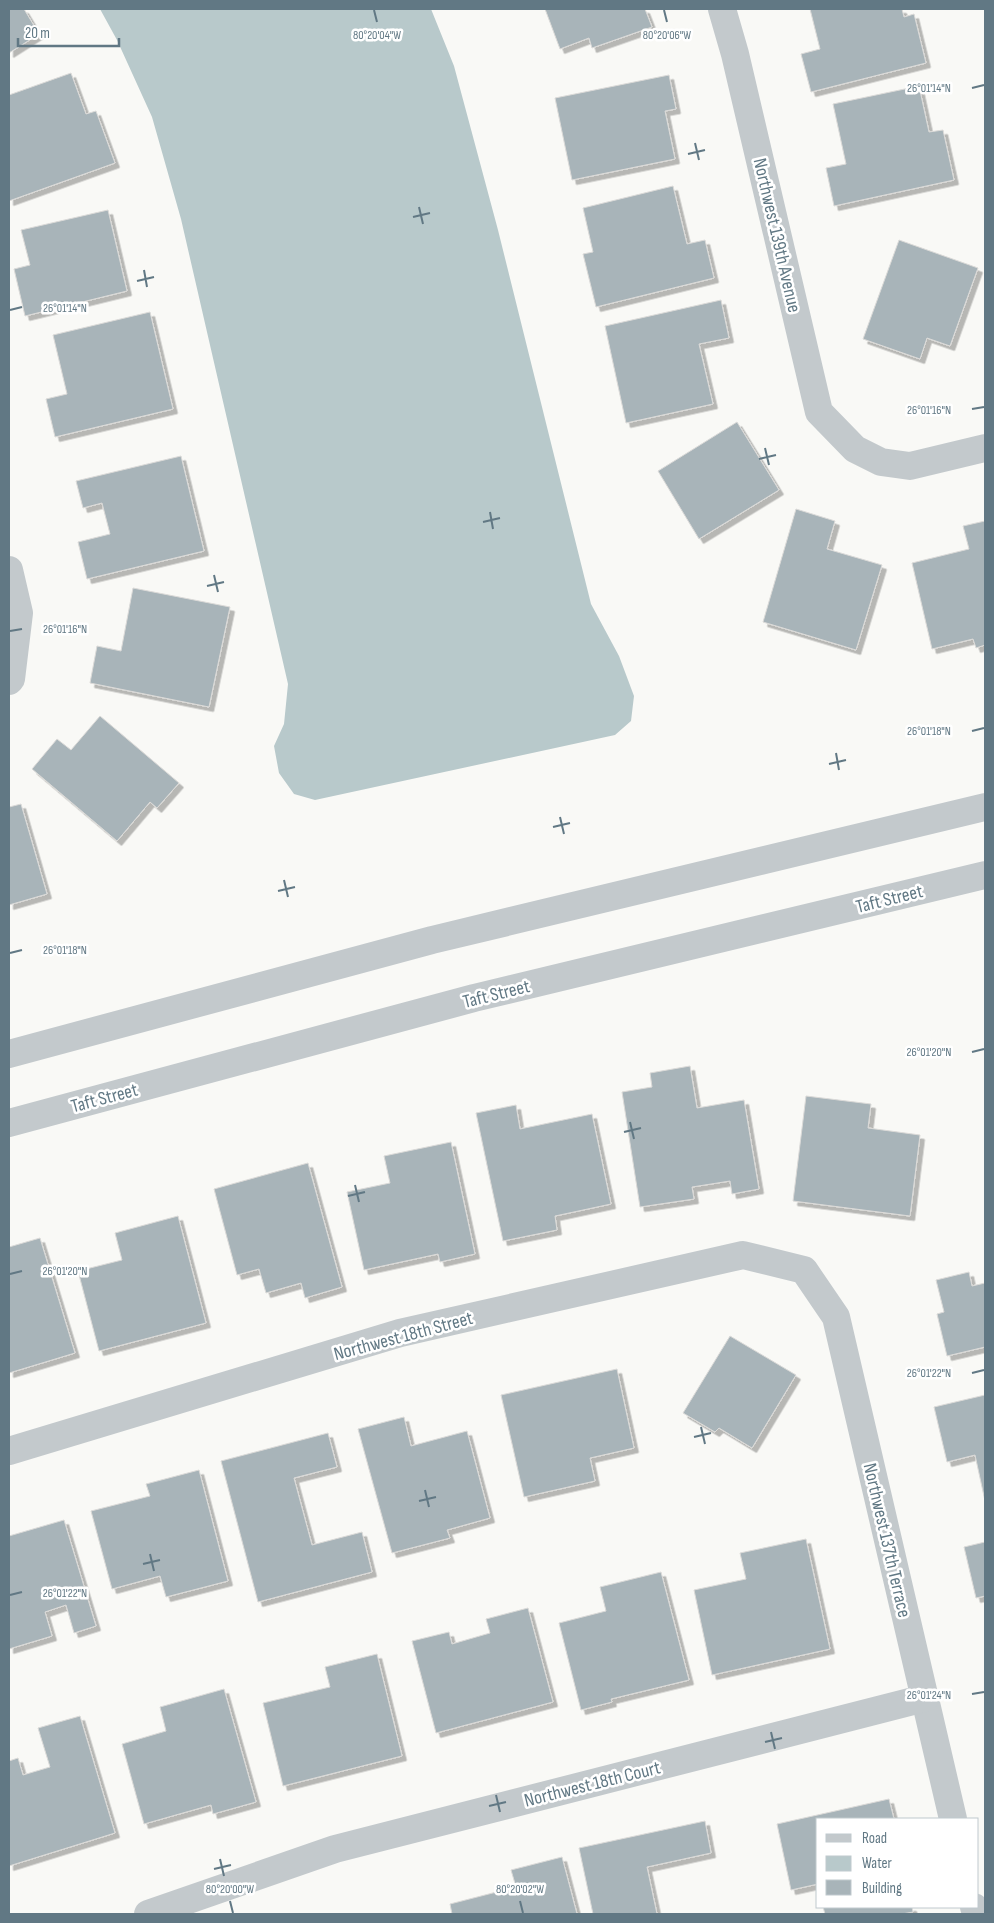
<svg xmlns="http://www.w3.org/2000/svg" width="994" height="1923" font-family="'Sofia Sans Condensed',sans-serif">
<style>
.water{fill:#b8c9cb}
.building{fill:#a8b4b9;stroke:#dbdad8;filter:url(#shadow)}
.lines{fill:none;stroke-linecap:round;stroke-linejoin:round}
.minor{stroke:#c3c9cc;stroke-width:28}
.ticks{fill:none;stroke:#617884;stroke-width:2}
.labels{text-anchor:middle;stroke-width:5;stroke-linejoin:round;paint-order:stroke}
.street-label{font-size:19px;fill:#617884;stroke:#fff}
.ticks-label{font-size:12px;text-anchor:middle;fill:#617884;stroke:#fff;stroke-width:5;stroke-linejoin:round;paint-order:stroke}
</style>
<defs>
<filter id="shadow"><feDropShadow dx="4.5" dy="4.5" stdDeviation="0" flood-color="#0004"/></filter>
</defs>
<rect width="100%" height="100%" fill="#f9f9f6"/>
<polygon class="water" points="100,9 431,9 454,66 498,230 591,604 619,656 634,696 631,721 615,735 315,800 294,794 279,773 274,746 284,724 288,684 181,219 152,117 117,40"/>
<g class="building">
<polygon points="9,9 24,9 39,34 9,53"/>
<polygon points="545,9 645,9 652,27 592,48 589,38 560,49"/>
<polygon points="810,9 902,9 904,17 914,14 926,63 811,92 801,54 820,49"/>
<polygon points="71,73 86,114 96,111 115,163 9,201 9,95"/>
<polygon points="669,75 676,109 665,111 675,159 572,180 555,98"/>
<polygon points="919,86 929,132 943,130 954,180 834,206 826,168 846,164 833,104"/>
<polygon points="673,186 687,244 705,240 714,278 596,307 583,254 593,252 583,208"/>
<polygon points="108,210 127,291 25,316 14,269 30,265 21,230"/>
<polygon points="899,240 978,268 950,346 927,338 920,359 863,339"/>
<polygon points="721,300 729,338 699,344 713,404 626,423 605,326"/>
<polygon points="150,312 173,409 55,437 46,399 67,394 53,335"/>
<polygon points="737,422 779,490 699,539 658,471"/>
<polygon points="181,456 204,551 87,579 78,542 110,534 102,503 83,508 76,481"/>
<polygon points="796,509 835,521 827,549 882,565 856,650 763,622"/>
<polygon points="985,521 985,645 976,648 973,639 932,649 912,563 969,549 963,526"/>
<polygon points="133,588 230,607 209,707 90,683 97,646 121,651"/>
<polygon points="100,716 179,783 157,808 150,802 117,841 32,769 57,739 71,750"/>
<polygon points="21,804 47,894 9,905 9,807"/>
<polygon points="690,1066 697,1108 744,1100 759,1189 732,1194 730,1181 692,1187 694,1199 640,1207 622,1092 652,1087 650,1073"/>
<polygon points="806,1096 871,1104 868,1128 920,1135 910,1216 793,1201"/>
<polygon points="516,1105 520,1129 592,1114 611,1204 555,1216 557,1230 503,1241 476,1113"/>
<polygon points="451,1142 475,1254 440,1262 438,1254 364,1270 347,1192 390,1183 384,1156"/>
<polygon points="308,1163 342,1287 305,1298 301,1283 266,1293 259,1269 237,1275 214,1189"/>
<polygon points="178,1216 206,1323 99,1351 78,1271 122,1260 115,1233"/>
<polygon points="40,1238 75,1353 9,1373 9,1247"/>
<polygon points="969,1272 972,1286 985,1283 985,1347 947,1356 937,1314 944,1312 936,1280"/>
<polygon points="730,1336 796,1375 752,1448 719,1428 715,1432 683,1413"/>
<polygon points="617,1369 634,1448 590,1458 595,1481 524,1497 501,1395"/>
<polygon points="985,1395 985,1501 975,1455 947,1462 934,1407"/>
<polygon points="404,1417 411,1446 467,1431 490,1518 447,1530 450,1538 392,1553 358,1429"/>
<polygon points="328,1433 337,1467 294,1478 312,1545 362,1532 372,1572 258,1602 221,1461"/>
<polygon points="199,1470 228,1581 166,1597 160,1576 112,1589 91,1511 150,1496 146,1484"/>
<polygon points="64,1520 96,1626 74,1633 66,1605 45,1612 52,1636 9,1649 9,1536"/>
<polygon points="806,1539 830,1649 712,1675 694,1590 746,1579 740,1553"/>
<polygon points="985,1542 985,1596 976,1598 964,1547"/>
<polygon points="661,1572 689,1680 611,1699 612,1702 581,1710 559,1623 606,1611 600,1587"/>
<polygon points="528,1608 553,1702 436,1733 412,1641 449,1632 452,1644 490,1633 486,1619"/>
<polygon points="377,1654 402,1756 283,1786 263,1703 330,1687 325,1667"/>
<polygon points="224,1689 256,1802 213,1814 211,1805 144,1824 122,1744 166,1731 160,1707"/>
<polygon points="80,1716 115,1833 9,1866 9,1761 18,1758 23,1775 50,1767 38,1728"/>
<polygon points="889,1799 894,1819 818,1819 818,1884 791,1890 777,1824"/>
<polygon points="705,1821 711,1853 647,1867 657,1914 593,1914 579,1848"/>
<polygon points="562,1857 577,1914 452,1914 450,1904 516,1887 511,1870"/>
<polygon points="823,1907 912,1907 913,1912 902,1914 825,1914"/>
</g>
<g class="lines">
<g class="minor">
<polyline points="722,9 735,54 819,412 855,449 881,462 910,466 985,448"/>
<polyline points="9,570 19,613 11,679 9,681"/>
<polyline points="9,1054 432,940 985,807"/>
<polyline points="9,1123 474,998 985,875"/>
<polyline points="9,1451 400,1333 743,1255 804,1270 836,1317 953,1819"/>
<polyline points="974,1907 976,1914"/>
<polyline points="148,1914 335,1849 925,1698"/>
</g>
</g>
<path class="ticks" d="M374 10 377 22M664 10 667 22M972 88 984 85M695 143 699 160M688 154 705 150M419 207 423 224M413 217 430 213M144 270 147 287M137 281 154 277M10 310 22 307M972 409 984 407M765 448 769 465M759 459 776 455M490 512 493 529M483 522 500 518M214 575 218 592M207 586 224 582M10 631 22 629M972 731 984 728M836 753 839 770M829 764 846 760M560 817 564 834M553 827 570 823M284 880 288 897M278 891 295 887M10 953 22 950M972 1052 984 1049M630 1122 634 1139M624 1132 641 1128M355 1185 359 1202M348 1196 365 1192M10 1274 22 1271M972 1373 984 1370M701 1427 705 1444M694 1437 711 1433M425 1490 429 1507M419 1501 436 1497M150 1554 154 1571M143 1564 160 1560M10 1595 22 1592M972 1694 984 1692M771 1732 775 1749M765 1742 782 1738M496 1795 500 1812M489 1806 506 1802M220 1859 224 1876M214 1869 231 1865M230 1901 233 1913M520 1901 523 1913"/>
<g class="labels">
<g class="street-label">
<text transform="translate(778 235) rotate(77)" y="7">Northwest 139th Avenue</text>
<text transform="translate(889 898) rotate(-14)" y="7">Taft Street</text>
<text transform="translate(496 993) rotate(-14)" y="7">Taft Street</text>
<text transform="translate(104 1097) rotate(-15)" y="7">Taft Street</text>
<text transform="translate(403 1335) rotate(-15)" y="7">Northwest 18th Street</text>
<text transform="translate(888 1540) rotate(77)" y="7">Northwest 137th Terrace</text>
<text transform="translate(592 1783) rotate(-14)" y="7">Northwest 18th Court</text>
</g>
</g>
<g class="ticks-label">
<text x="377" y="39">80°20'04"W</text>
<text x="667" y="39">80°20'06"W</text>
<text x="929" y="92">26°01'14"N</text>
<text x="65" y="312">26°01'14"N</text>
<text x="929" y="414">26°01'16"N</text>
<text x="65" y="633">26°01'16"N</text>
<text x="929" y="735">26°01'18"N</text>
<text x="65" y="954">26°01'18"N</text>
<text x="929" y="1056">26°01'20"N</text>
<text x="65" y="1275">26°01'20"N</text>
<text x="929" y="1377">26°01'22"N</text>
<text x="65" y="1597">26°01'22"N</text>
<text x="929" y="1699">26°01'24"N</text>
<text x="230" y="1893">80°20'00"W</text>
<text x="520" y="1893">80°20'02"W</text>
</g>
<rect width="994" height="1923" fill="none" stroke="#617884" stroke-width="20"/>
<rect x="816" y="1818" width="162" height="90" fill="#ffffff" stroke="#c0c9ce"/>
<rect x="826" y="1834" width="25" height="8" fill="#c3c9cc" stroke="#c0c9ce"/>
<text x="862" y="1843" font-size="15" fill="#617884">Road</text>
<rect x="826" y="1856" width="25" height="15" fill="#b8c9cb" stroke="#c0c9ce"/>
<text x="862" y="1868" font-size="15" fill="#617884">Water</text>
<rect x="826" y="1880" width="25" height="15" fill="#a8b4b9" stroke="#c0c9ce"/>
<text x="862" y="1893" font-size="15" fill="#617884">Building</text>
<path d="M18 38v8h101v-8" fill="none" stroke="#617884" stroke-width="2.5"/>
<text x="25" y="38" font-size="15" fill="#617884" stroke="#ffffff" stroke-width="4" paint-order="stroke">20 m</text>
</svg>
